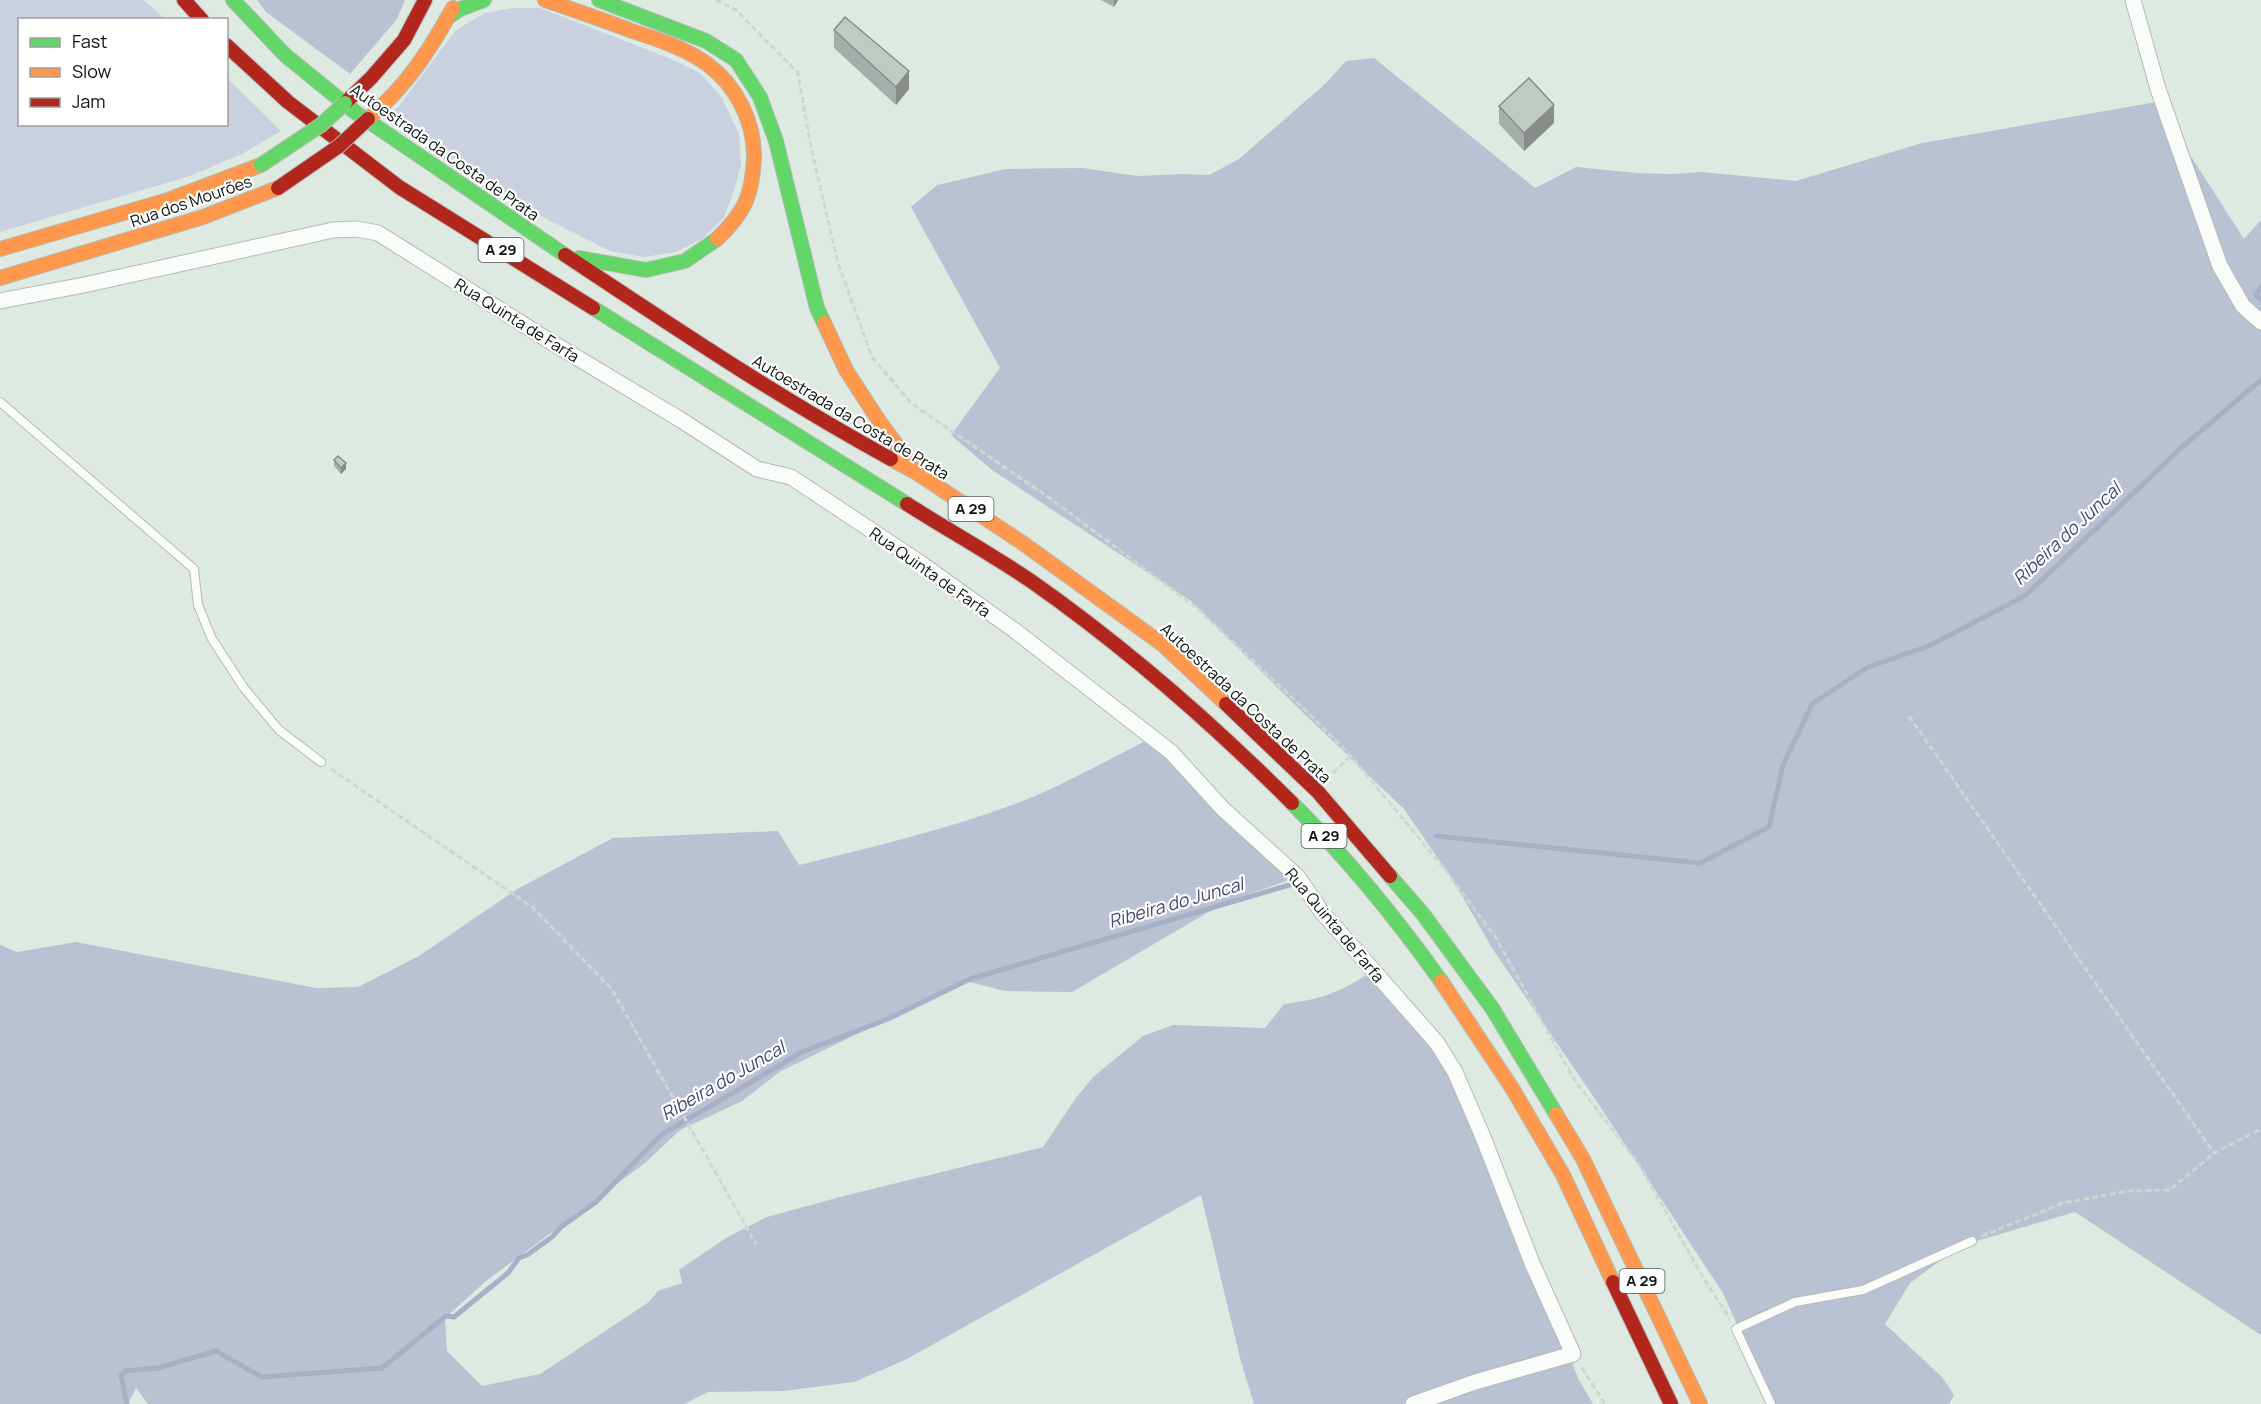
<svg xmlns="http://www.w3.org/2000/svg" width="2261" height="1404" font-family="Manrope,sans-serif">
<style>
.green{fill:#c9d0df}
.forest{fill:#bac1d2}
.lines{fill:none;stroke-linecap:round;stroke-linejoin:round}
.stream{stroke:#a8afc6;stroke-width:5}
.lane-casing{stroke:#b1bbb4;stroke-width:10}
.street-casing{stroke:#b1bbb4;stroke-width:17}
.fast-casing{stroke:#b1bbb4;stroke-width:16}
.slow-casing{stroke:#b1bbb4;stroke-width:16}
.jam-casing{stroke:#b1bbb4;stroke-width:16}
.path{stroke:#d0d5d2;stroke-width:3;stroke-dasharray:6 3;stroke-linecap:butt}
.lane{stroke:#fafcfa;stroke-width:8}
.street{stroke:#fafcfa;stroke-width:15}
.fast{stroke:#63d668;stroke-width:14}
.slow{stroke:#ff974d;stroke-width:14}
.jam{stroke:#b3261e;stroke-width:14}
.fast-bridge-casing{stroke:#b1bbb4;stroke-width:16;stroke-linecap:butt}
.jam-bridge-casing{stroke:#b1bbb4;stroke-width:16;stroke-linecap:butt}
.fast-bridge{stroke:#63d668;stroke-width:14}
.jam-bridge{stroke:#b3261e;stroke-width:14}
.wall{fill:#a5aea8}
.shaded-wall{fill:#868d88}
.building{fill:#c0cac3;stroke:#868d88;stroke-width:1.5}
.labels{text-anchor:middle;stroke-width:4.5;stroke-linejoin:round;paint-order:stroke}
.shield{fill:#fff;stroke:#545956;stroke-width:1.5}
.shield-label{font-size:15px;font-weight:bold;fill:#0a120d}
.street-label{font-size:16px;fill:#0a120d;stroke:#fff}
.water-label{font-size:18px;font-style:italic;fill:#434679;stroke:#fff}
</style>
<rect width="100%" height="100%" fill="#deeae1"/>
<g class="green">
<polygon points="0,0 144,0 165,19 20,20 20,124 226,124 227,78 281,131 242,154 190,176 0,232"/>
<polygon points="513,8 540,8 669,58 700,73 722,98 739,134 741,165 734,191 724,217 702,239 676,252 644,257 610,251 541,216 388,116 398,107 456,30 485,13"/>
</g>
<g class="forest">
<polygon points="257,0 405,0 397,19 350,74 266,12"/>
<polygon points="1374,58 1535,188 1576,167 1637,173 1672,174 1702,172 1796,181 1922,143 2156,102 2244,239 2261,220 2261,1335 2075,1212 1960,1246 1910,1283 1885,1324 1942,1377 1954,1395 1949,1404 1772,1404 1723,1293 1595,1099 1492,948 1454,882 1404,809 1294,704 1191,601 992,470 951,435 1000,368 911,207 937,185 1006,169 1083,168 1137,176 1181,174 1209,175 1239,159 1325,84 1346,61"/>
<path d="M1147 740 1253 842 1289 880 1224 903 1072 992 1005 991 966 981 781 1071 742 1101 680 1130 645 1163 486 1281 445 1318 447 1351 482 1386 540 1374 649 1302 658 1291 682 1283 679 1270 726 1238 767 1217 840 1197 1043 1147 1076 1098 1093 1077 1143 1036 1173 1025 1265 1028 1284 1004C1318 1000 1340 993 1369 973L1384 996 1407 1015 1439 1056 1524 1242 1578 1378 1593 1404H1254L1240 1358 1201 1195 905 1360 854 1382 783 1391 708 1392 684 1404H148L136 1388 128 1404H0V945L17 952 76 942 316 988 358 987 419 956 519 888 613 838 778 831 799 865C872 847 945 830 1015 804 1060 787 1104 762 1147 740Z"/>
</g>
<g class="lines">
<g class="stream">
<polyline points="2261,287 2256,295 2261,300"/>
<polyline points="1436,836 1700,863 1769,827 1783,765 1812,704 1868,667 1929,646 2026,595 2181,448 2261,380"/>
<polyline points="127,1404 121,1376 125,1371 158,1368 216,1351 262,1377 382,1368 446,1316 454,1317 508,1273 519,1258 527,1255 552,1237 561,1227 596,1202 661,1135 802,1052 888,1019 970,979 1296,883"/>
</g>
<g class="lane-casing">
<g id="lane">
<polyline points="0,402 194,569 198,605 212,639 244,688 279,730 321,762"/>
<polyline points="1771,1404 1736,1329 1795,1302 1863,1290 1972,1241"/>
</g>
</g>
<g class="street-casing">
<g id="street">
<polyline points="2133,0 2158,89 2220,266 2243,306 2261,322"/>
<polyline points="0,301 84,285 333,230 356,229 378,233 556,345 681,420 757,469 791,477 919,562 1014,630 1171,752 1223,809 1298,877 1321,911 1437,1043 1455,1072 1483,1137 1532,1263 1573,1354 1475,1382 1413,1404"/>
</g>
</g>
<g class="fast-casing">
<g id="fast">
<polyline points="233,0 285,55 355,112 565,255"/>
<polyline points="599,0 706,41 736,60 760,97 776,141 817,308 824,323"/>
<polyline points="447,18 460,9 484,0"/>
<polyline points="579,258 646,270 685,261 717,239"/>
<polyline points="593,308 907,504"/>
<path d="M1292 803C1346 857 1396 918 1441 981"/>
<polyline points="1390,876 1423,914 1492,1008 1556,1114"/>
</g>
</g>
<g class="slow-casing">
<g id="slow">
<path d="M545 0C574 10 603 20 632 31 657 39 685 48 707 64 736 85 755 122 754 159 752 197 744 213 717 239"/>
<path d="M368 119C407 85 428 53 453 8"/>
<polyline points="0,249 165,201 261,165"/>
<polyline points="0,278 203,217 278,188"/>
<polyline points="824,323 846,370 879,421 912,466"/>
<polyline points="891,459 917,473 1024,544 1162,644 1226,704"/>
<polyline points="1441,981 1512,1088 1563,1175 1613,1282"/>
<polyline points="1556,1114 1583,1159 1700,1404"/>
</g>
</g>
<g class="jam-casing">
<g id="jam">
<polyline points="184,0 202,20"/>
<polyline points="226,45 288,102 399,187 593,308"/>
<polyline points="345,103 371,78 404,40 425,0"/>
<path d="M565 255C672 326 779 398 891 459"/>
<path d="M907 504C948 530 991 554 1031 581 1125 647 1211 722 1292 803"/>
<polyline points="1226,704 1318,792 1390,876"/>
<polyline points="1613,1282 1671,1404"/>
</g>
</g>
<g class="path">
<polyline points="716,0 736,10 798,73 811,148 838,263 872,357 912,404 1051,499 1197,608 1303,708 1351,756 1446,871 1496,938 1575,1081 1639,1164 1701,1274 1730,1319"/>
<polyline points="1909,716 2214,1153"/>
<polyline points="331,769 532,907 611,988 756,1244"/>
<polyline points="1333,773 1351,756"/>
<polyline points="1982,1236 2063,1203 2128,1191 2170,1190 2214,1153 2261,1129"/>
<polyline points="1582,1368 1605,1404"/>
</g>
<use href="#lane" class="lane"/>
<use href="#street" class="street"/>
<use href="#fast" class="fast"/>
<use href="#slow" class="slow"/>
<use href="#jam" class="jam"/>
<g class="fast-bridge-casing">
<polyline id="fast-bridge" points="261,165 321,125 345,103"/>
</g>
<g class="jam-bridge-casing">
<polyline id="jam-bridge" points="278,188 339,146 368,119"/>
</g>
<use href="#fast-bridge" class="fast-bridge"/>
<use href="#jam-bridge" class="jam-bridge"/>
</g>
<g class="wall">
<polygon points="1101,0 1118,0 1114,7"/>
<polygon points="834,30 909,89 896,105 834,48"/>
<polygon points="1499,106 1554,123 1524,151 1499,124"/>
<polygon points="334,460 346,469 341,474 334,466"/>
</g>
<g class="shaded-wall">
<polygon points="1114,0 1118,0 1114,7"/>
<polygon points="909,71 909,89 896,105 896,87"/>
<polygon points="1554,105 1554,123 1524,151 1524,133"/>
<polygon points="346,463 346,469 341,474 341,468"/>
</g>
<g class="building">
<polygon points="845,17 909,71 896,87 834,30"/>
<polygon points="1529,78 1554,105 1524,133 1499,106"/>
<polygon points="338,456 346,463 341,468 334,460"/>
</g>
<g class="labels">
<g class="shield">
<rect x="478.5" y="238" width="45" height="24" rx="4.5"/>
<rect x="948.5" y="497" width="45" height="24" rx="4.5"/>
<rect x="1301.5" y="824" width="45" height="24" rx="4.5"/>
<rect x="1619.5" y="1269" width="45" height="24" rx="4.5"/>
</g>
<g class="shield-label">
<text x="501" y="255">A 29</text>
<text x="971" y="514">A 29</text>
<text x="1324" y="841">A 29</text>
<text x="1642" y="1286">A 29</text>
</g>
<g class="street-label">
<text transform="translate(445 152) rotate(35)" y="6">Autoestrada da Costa de Prata</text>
<text transform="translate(191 201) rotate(-19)" y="6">Rua dos Mourões</text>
<text transform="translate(517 320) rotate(32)" y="6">Rua Quinta de Farfa</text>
<text transform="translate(851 417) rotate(31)" y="6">Autoestrada da Costa de Prata</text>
<text transform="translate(930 572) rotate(35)" y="6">Rua Quinta de Farfa</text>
<text transform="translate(1246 703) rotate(43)" y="6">Autoestrada da Costa de Prata</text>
<text transform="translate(1335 925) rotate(50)" y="6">Rua Quinta de Farfa</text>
</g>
<g class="water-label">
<text transform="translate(2067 534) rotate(-43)" y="6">Ribeira do Juncal</text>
<text transform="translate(1176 903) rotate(-16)" y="6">Ribeira do Juncal</text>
<text transform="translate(723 1081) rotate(-30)" y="6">Ribeira do Juncal</text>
</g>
</g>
<rect x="18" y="18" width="210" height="108" fill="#ffffff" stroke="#9da09e" stroke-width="1.5"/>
<rect x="30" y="38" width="30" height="9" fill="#63d668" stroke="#9da09e" stroke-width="1.5"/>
<text x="72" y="48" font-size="18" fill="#0a120d">Fast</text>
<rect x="30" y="68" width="30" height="9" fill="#ff974d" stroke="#9da09e" stroke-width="1.5"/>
<text x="72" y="78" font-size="18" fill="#0a120d">Slow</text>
<rect x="30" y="98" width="30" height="9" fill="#b3261e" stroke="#9da09e" stroke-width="1.5"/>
<text x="72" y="108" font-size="18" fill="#0a120d">Jam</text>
</svg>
